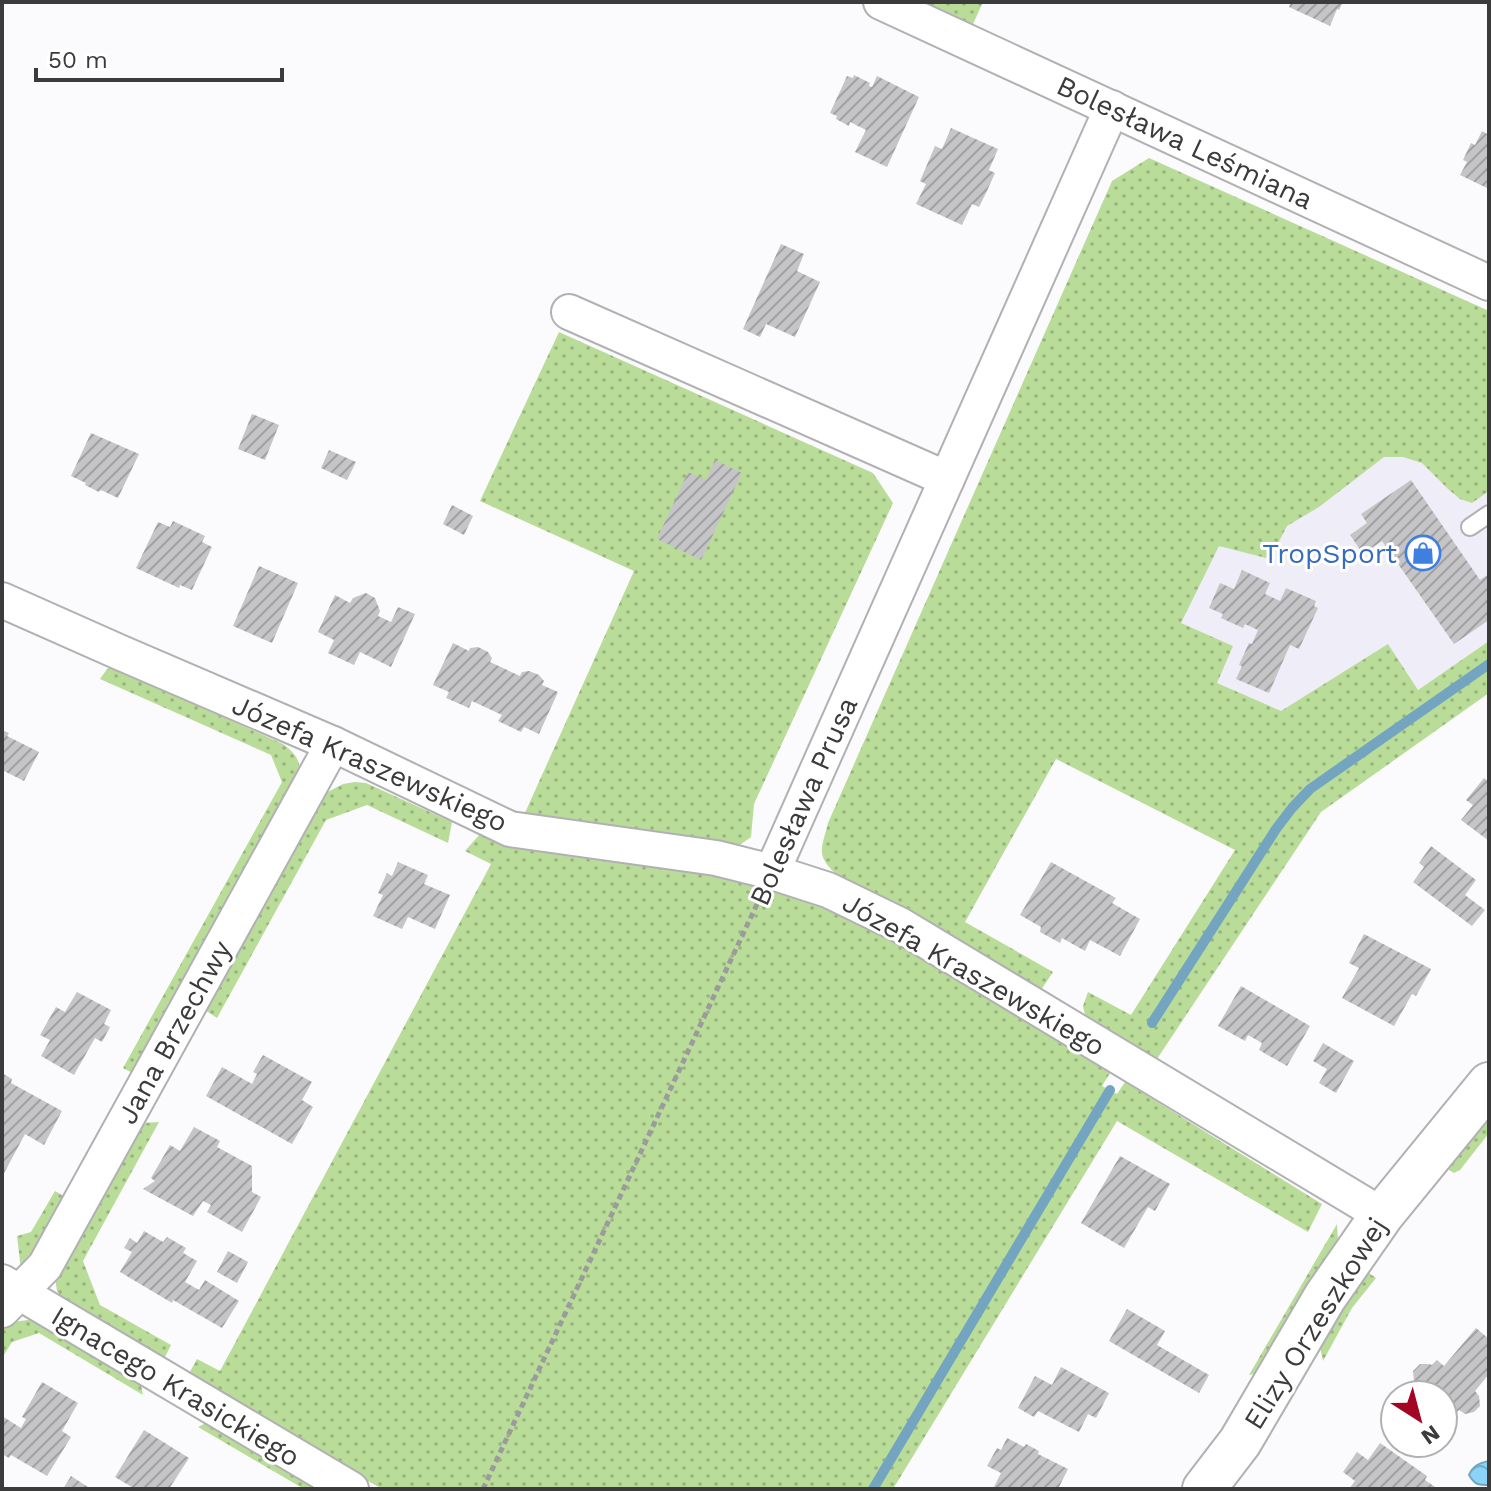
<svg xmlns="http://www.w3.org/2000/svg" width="1491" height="1491" font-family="'Work Sans',sans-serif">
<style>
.built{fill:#efeef8}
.grass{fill:url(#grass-dots)}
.water{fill:url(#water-waves);stroke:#74a5c0;stroke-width:2}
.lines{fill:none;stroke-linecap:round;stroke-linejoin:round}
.stream{stroke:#74a5c0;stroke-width:10}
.building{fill:url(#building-hatch)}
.service-casing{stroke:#b1b1b4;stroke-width:20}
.minor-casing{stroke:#b1b1b4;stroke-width:38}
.tertiary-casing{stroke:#b1b1b4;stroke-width:46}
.path{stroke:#9b9b9d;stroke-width:5;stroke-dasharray:6 4;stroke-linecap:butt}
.service{stroke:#fff;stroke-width:16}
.minor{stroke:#fff;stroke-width:34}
.tertiary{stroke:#fff;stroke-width:42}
.labels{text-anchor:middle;stroke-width:6;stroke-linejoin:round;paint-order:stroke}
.street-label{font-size:28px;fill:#3b3b3c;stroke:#fff}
.shop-label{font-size:28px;fill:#366cbe;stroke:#fff;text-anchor:end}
</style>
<defs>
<pattern id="grass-dots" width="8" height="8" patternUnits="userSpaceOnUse" patternTransform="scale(2)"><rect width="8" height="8" fill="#b9dc99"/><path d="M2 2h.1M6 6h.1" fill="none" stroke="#98b47e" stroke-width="1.8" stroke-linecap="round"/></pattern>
<pattern id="water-waves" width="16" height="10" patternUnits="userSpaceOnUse" patternTransform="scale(2)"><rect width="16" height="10" fill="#8cd3f9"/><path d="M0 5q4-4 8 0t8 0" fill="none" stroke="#74accb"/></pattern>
<pattern id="building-hatch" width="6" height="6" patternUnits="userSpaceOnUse" patternTransform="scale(2)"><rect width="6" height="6" fill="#c5c5c8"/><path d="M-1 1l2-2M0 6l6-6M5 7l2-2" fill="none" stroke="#a1a1a4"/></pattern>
</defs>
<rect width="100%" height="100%" fill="#fbfbfe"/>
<polygon class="built" points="1309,230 1489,311 1489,641 1291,777 1056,758"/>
<g class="grass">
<polygon points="905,2 983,2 968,35"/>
<path d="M1149 158 1489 311V491L1472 503 1460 499 1448 489 1422 463 1403 457H1384L1319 507 1287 526 1270 559 1219 546 1181 623 1233 646 1217 683 1281 711 1388 644 1418 690 1489 641V693L1321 812 1155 1062 1086 1019 1083 1006 1088 992 1131 1015 1235 850 1056 759 965 922 1053 972 1041 990 836 874C815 855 822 848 828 823L1112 181Z"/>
<polygon points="559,332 873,473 893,503 754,804 751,837 737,847 524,815 634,571 480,501"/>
<path d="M114 667 283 744C296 754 300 760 301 776L136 1075 123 1068 282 782 271 755 100 679 107 669Z"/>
<polygon points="355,782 366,783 452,822 448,843 367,805 326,820 217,1018 202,1008 318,797 343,784"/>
<polygon points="481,833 509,845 547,853 733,878 813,897 893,937 1112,1070 1102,1086 1117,1094 1125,1082 1322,1204 1308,1232 1117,1121 893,1489 382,1489 187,1377 197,1359 220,1371 491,864 465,851"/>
<polygon points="159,1122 83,1261 100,1305 171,1345 163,1361 63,1300 57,1291 55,1278 142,1123"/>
<polygon points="1484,1122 1489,1122 1489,1133 1460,1170 1454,1173 1449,1170 1447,1165"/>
<polygon points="55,1191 67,1198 32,1260 21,1270 17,1236 31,1232"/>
<polygon points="1337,1224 1338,1241 1257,1373 1249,1375"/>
<polygon points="1369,1273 1376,1278 1352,1308 1323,1361 1319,1342 1365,1274"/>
<polygon points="28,1320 40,1321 137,1379 141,1385 143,1395 39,1333 12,1342 2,1358 2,1329 12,1322"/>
<polygon points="206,1423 318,1489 304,1489 198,1427"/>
</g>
<path class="water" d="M1489 1461V1485C1478 1485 1475 1485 1469 1475 1473 1466 1479 1463 1489 1461Z"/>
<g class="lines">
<g class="stream">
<polyline points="1152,1023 1276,829 1292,808 1310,789 1489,664"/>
<polyline points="873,1489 1110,1090"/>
</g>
</g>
<g class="building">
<polygon points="1291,2 1343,2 1339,10 1337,9 1330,26 1289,7"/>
<polygon points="854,75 870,83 869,86 872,87 877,76 919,97 887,167 855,152 866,130 850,122 849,126 836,119 837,116 830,113 847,76 853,78"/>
<polygon points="951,128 998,149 989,170 995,173 987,191 979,207 972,204 962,225 916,204 926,184 920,181 935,146 942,149"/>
<polygon points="1482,131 1489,135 1489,189 1460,175 1467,162 1463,160 1471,143 1475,145"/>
<polygon points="781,244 804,254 797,271 820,282 795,337 766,324 760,337 743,329"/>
<polygon points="252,414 279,425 265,460 238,449"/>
<polygon points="91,433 139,454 118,498 101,490 99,492 85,485 86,483 71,476"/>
<polygon points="329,450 356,462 347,480 321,468"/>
<polygon points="715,460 742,473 701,560 657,539 688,472 706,480"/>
<polygon points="1411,480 1480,580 1489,574 1489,620 1454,644 1382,541 1363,554 1350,535 1367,523 1361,514"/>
<polygon points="452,505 473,516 464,535 443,524"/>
<polygon points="173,521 205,536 202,542 212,547 192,590 180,585 179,588 136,568 158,522 170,527"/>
<polygon points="259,566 298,583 272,643 233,626"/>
<polygon points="1242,570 1270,583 1265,594 1280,601 1286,588 1316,601 1314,606 1318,608 1299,649 1290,645 1269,693 1236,679 1242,666 1239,665 1249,643 1252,644 1258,630 1245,624 1243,628 1221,618 1223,614 1209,608 1220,583 1234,589"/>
<polygon points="366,593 375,598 380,611 378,616 391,622 398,607 415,614 391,667 360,652 354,665 328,653 334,640 318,632 335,595 350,603 353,598"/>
<polygon points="453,643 469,651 470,648 478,647 488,652 492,658 490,662 520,676 522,672 529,671 539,675 544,681 542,685 558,692 539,734 524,727 521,732 498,721 502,715 472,701 469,708 446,698 449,692 433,685"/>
<polygon points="2,730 9,733 7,736 39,752 24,781 2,770"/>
<polygon points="1484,778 1489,782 1489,841 1461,820 1473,805 1466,800"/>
<polygon points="1431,846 1476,880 1465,895 1485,910 1472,926 1413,882 1424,867 1419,863"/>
<polygon points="398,862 428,875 424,884 450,895 435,929 408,917 402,929 373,916 383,895 378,893 387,873 392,876"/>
<polygon points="1051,862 1116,898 1112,903 1140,919 1120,956 1090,940 1085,951 1062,938 1060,943 1040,932 1041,927 1020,915"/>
<polygon points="1364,934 1431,969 1416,996 1412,994 1394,1026 1342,998 1359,968 1349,963"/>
<polygon points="1241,986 1310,1026 1287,1066 1259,1050 1262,1043 1248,1035 1245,1041 1218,1026"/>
<polygon points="77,992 111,1010 104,1024 110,1027 102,1042 95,1038 74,1075 41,1056 50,1040 40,1035 56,1007 65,1012"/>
<polygon points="1323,1043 1354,1061 1336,1093 1319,1083 1327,1069 1313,1061"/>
<polygon points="263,1055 312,1082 302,1100 313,1107 292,1144 206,1096 222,1067 252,1084 257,1074 253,1072"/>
<polygon points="2,1073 12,1079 11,1083 62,1111 44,1145 25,1134 2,1177"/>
<polygon points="194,1127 220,1141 217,1147 252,1166 252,1192 261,1197 242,1232 207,1212 211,1205 203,1201 193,1216 143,1189 155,1181 151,1178 170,1145 180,1151"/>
<polygon points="1120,1156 1170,1184 1155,1211 1148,1207 1124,1248 1081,1223"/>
<polygon points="144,1231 163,1242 167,1237 186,1248 183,1253 197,1261 185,1282 199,1290 205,1280 239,1301 222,1328 173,1300 172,1303 120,1272 132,1252 124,1248 130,1238 137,1243"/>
<polygon points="228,1251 248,1262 237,1283 217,1272"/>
<polygon points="1127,1309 1165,1331 1157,1345 1209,1375 1199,1393 1109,1341"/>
<polygon points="1476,1328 1489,1339 1489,1374 1475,1391 1479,1396 1480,1406 1474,1412 1465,1414 1459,1410 1449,1421 1443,1416 1443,1395 1419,1395 1411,1389 1417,1383 1414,1381 1413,1371 1420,1364 1429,1364 1432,1365 1437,1360 1444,1366"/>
<polygon points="1061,1367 1109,1393 1096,1418 1088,1414 1079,1432 1038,1411 1034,1417 1018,1408 1035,1376 1052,1385"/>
<polygon points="42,1382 78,1403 62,1431 71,1437 47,1476 11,1455 9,1458 2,1454 2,1416 21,1428 26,1419 22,1417"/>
<polygon points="144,1430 189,1458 169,1489 135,1489 115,1477"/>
<polygon points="1007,1438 1024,1447 1026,1444 1039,1451 1038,1454 1068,1469 1058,1489 993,1489 1001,1473 987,1466 997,1448 1001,1450"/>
<polygon points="1380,1443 1427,1476 1425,1480 1438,1489 1349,1489 1355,1481 1343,1472 1357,1452 1368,1460"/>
<polygon points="71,1476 91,1489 63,1489"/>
</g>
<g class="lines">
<g class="service-casing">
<polyline id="service" points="1470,527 1489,514"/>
</g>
<g class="minor-casing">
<g id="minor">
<polyline points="881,2 1489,283"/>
<polyline points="569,312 947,479"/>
<polyline points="2,600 119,652 333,744 510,829 716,858 772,872 828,890 900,925 1382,1215"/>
<polyline points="772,872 1112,108"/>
<polyline points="2,1282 351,1489"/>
<polyline points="2,1310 45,1266 333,744"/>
</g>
</g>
<g class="tertiary-casing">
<polyline id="tertiary" points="1204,1489 1240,1442 1325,1297 1382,1215 1489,1084"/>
</g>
<polyline class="path" points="483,1489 758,902"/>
<use href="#service" class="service"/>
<use href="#minor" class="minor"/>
<use href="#tertiary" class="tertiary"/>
</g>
<defs>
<g id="shop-ring" transform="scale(1.8)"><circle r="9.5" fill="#fff" stroke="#3f7fe0" stroke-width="1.5"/><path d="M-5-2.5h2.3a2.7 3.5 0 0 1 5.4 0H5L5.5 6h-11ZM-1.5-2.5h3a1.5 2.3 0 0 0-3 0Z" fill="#3f7fe0"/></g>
</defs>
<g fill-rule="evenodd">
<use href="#shop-ring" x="1423" y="553"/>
</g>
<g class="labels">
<g class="street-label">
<text transform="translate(1185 142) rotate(25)" y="10">Bolesława Leśmiana</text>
<text transform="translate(370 763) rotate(24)" y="10">Józefa Kraszewskiego</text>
<text transform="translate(803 801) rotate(-66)" y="10">Bolesława Prusa</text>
<text transform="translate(974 974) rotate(30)" y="10">Józefa Kraszewskiego</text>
<text transform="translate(174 1032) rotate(-61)" y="10">Jana Brzechwy</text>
<text transform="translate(1315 1323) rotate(-58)" y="10">Elizy Orzeszkowej</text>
<text transform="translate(176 1386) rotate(31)" y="10">Ignacego Krasickiego</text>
</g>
<g class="shop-label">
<text x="1397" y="563">TropSport</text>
</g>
</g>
<rect width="1491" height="1491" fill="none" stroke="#3b3b3c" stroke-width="8"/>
<g transform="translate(1419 1419) rotate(144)"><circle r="38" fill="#ffffff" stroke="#b1b1b1" stroke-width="2"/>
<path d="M0-6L14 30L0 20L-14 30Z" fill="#a30623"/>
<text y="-12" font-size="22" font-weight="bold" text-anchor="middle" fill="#3b3b3c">N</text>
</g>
<path d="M36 68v12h246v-12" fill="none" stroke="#3b3b3c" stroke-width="4"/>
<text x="48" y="68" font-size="24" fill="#3b3b3c" stroke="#ffffff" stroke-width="6" paint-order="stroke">50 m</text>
</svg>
